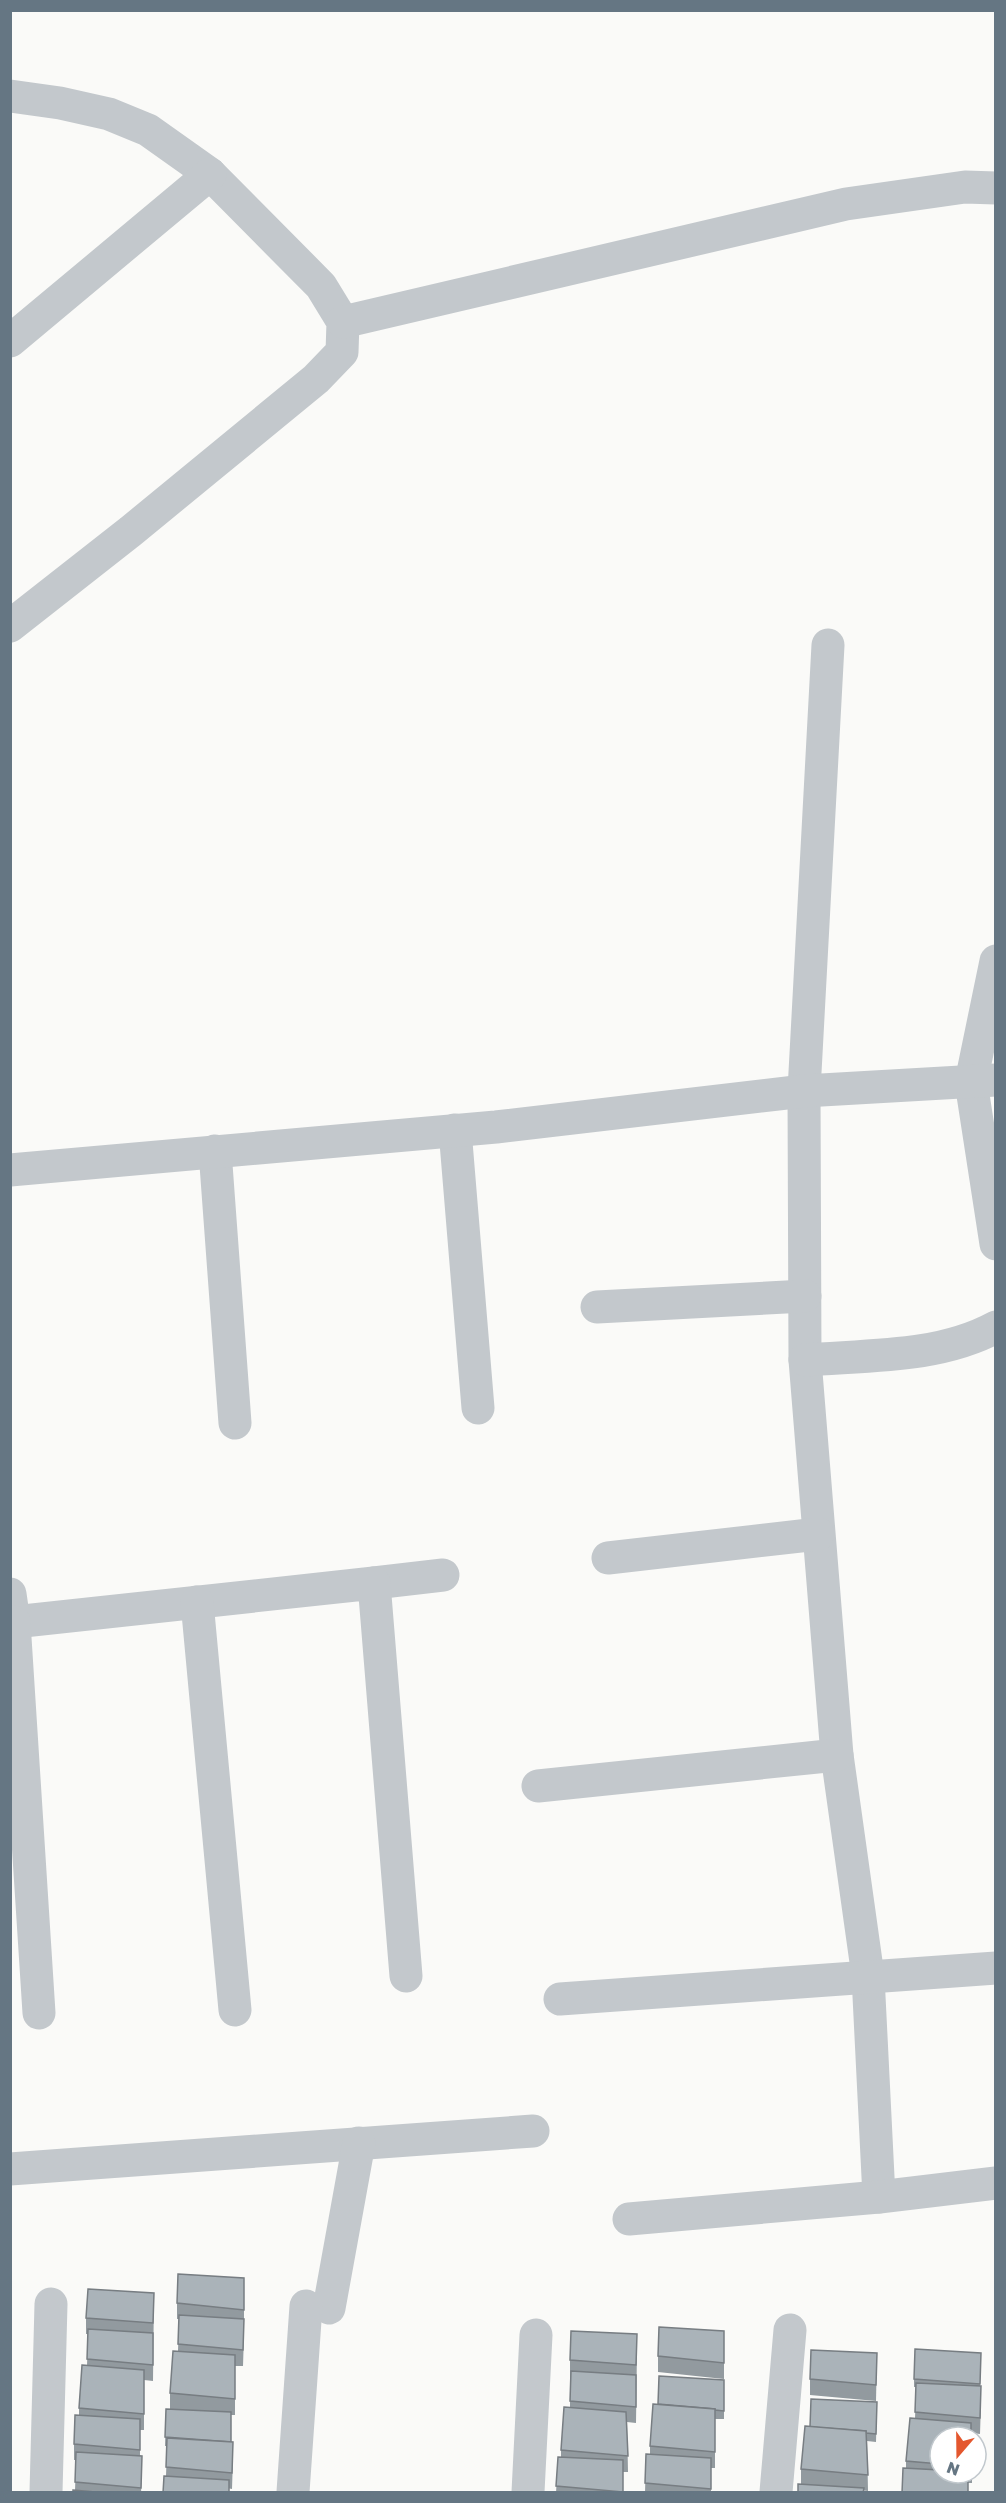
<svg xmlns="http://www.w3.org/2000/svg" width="1006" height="2503" font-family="'Golos Text',sans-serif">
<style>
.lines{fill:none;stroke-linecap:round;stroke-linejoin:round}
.minor{stroke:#c3c8cc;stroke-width:33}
.wall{fill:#929a9f}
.building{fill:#aab3b9;stroke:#777d82;stroke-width:1.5}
</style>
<rect width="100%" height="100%" fill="#fafaf8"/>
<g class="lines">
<g class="minor">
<polyline points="10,96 60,103 109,114 148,130 210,174 321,286 343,322 342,352 316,379 131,531 10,626"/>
<polyline points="343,322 846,204 965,187 996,188"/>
<polyline points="10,341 210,174"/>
<polyline points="828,645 804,1091 805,1360 837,1755 868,1976 879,2197"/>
<polyline points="996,961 971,1082 996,1244"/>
<polyline points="455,1130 478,1408"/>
<polyline points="215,1151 235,1423"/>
<polyline points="10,1170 496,1127 804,1091 996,1080"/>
<polyline points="597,1307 805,1296"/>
<path d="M805 1360C868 1355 939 1358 996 1327"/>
<polyline points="608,1558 818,1534"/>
<polyline points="374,1583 443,1575"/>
<polyline points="10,1594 14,1622 374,1583 406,1976"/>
<polyline points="197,1602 235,2010"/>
<polyline points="14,1622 39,2013"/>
<polyline points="538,1786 837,1755"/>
<polyline points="560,1999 996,1968"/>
<polyline points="10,2169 533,2131"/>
<polyline points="629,2219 879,2197 996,2183"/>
<polyline points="329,2308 359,2143"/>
<polyline points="46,2492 51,2304"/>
<polyline points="293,2492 306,2306"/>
<polyline points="528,2492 536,2335"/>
<polyline points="776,2492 790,2330"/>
</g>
</g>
<g class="wall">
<polygon points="244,2278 244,2335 243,2366 235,2366 235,2415 231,2415 231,2442 233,2458 232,2489 166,2476 167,2446 165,2446 166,2409 170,2409 170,2393 178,2351 179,2319 177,2319 177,2303"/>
<polygon points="154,2293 153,2381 144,2380 144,2430 140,2430 140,2456 142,2472 141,2493 73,2493 75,2491 76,2460 74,2460 74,2444 79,2415 79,2408 87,2366 88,2334 86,2334 86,2318"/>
<polygon points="724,2331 724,2379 658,2372 658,2356"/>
<polygon points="637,2350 636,2423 627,2422 628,2472 623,2472 623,2493 556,2493 558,2457 561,2457 561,2450 570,2407 570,2360"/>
<polygon points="877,2353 876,2401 810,2395 810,2379"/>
<polygon points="981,2353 980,2386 981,2402 980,2434 971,2433 940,2437 940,2473 972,2473 972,2483 968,2483 968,2493 902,2493 906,2468 906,2461 915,2419 916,2387 914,2387 914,2379"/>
<polygon points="724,2380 724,2419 715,2419 715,2468 711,2468 711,2493 645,2493 646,2454 650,2454 650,2446 658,2404"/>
<polygon points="877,2402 876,2442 867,2441 868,2491 801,2484 801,2469 810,2427"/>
</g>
<g class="building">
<polygon points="178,2274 244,2278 244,2310 177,2303"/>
<polygon points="88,2289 154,2293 153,2323 86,2318"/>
<polygon points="179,2315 244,2319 243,2350 178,2344"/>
<polygon points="659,2327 724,2331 724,2363 658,2356"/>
<polygon points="88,2329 153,2333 153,2365 87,2359"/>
<polygon points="571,2331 637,2334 636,2365 570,2360"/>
<polygon points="915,2349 981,2353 980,2384 914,2379"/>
<polygon points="811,2350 877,2353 876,2385 810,2379"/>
<polygon points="173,2351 235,2355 235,2399 170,2393"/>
<polygon points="82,2365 144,2370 144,2414 79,2408"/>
<polygon points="571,2371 636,2375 636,2407 570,2401"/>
<polygon points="659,2376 724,2380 724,2411 715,2410 715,2409 658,2404"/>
<polygon points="916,2383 981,2386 980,2418 915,2412"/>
<polygon points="811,2399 877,2402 876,2434 866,2433 866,2431 810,2427"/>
<polygon points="653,2404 715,2409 715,2452 650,2446"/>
<polygon points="564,2407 626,2412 628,2456 561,2450"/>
<polygon points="166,2409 231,2412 231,2442 165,2437"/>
<polygon points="75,2415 140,2419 140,2450 74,2444"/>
<polygon points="910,2418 971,2423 971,2437 940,2437 940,2464 906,2461"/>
<polygon points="805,2426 866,2431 868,2475 801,2469"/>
<polygon points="167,2438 233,2442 232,2473 166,2467"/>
<polygon points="76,2452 142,2456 141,2488 75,2482"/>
<polygon points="646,2454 711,2458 711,2489 645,2483"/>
<polygon points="558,2457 623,2460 623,2492 556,2486"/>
<polygon points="903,2468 940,2470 940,2473 968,2473 968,2493 902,2493"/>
<polygon points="164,2476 229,2480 229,2493 163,2493"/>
<polygon points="798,2484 864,2488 863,2493 798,2493"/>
<polygon points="73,2490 107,2493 73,2493"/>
</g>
<rect width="1006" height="2503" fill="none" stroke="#657683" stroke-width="24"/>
<g transform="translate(958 2455) rotate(200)"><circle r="28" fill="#ffffff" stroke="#c1c8cd" stroke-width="1.5"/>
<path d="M0-4.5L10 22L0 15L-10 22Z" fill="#e4572e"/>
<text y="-9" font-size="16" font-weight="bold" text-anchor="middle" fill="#657683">N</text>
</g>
</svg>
